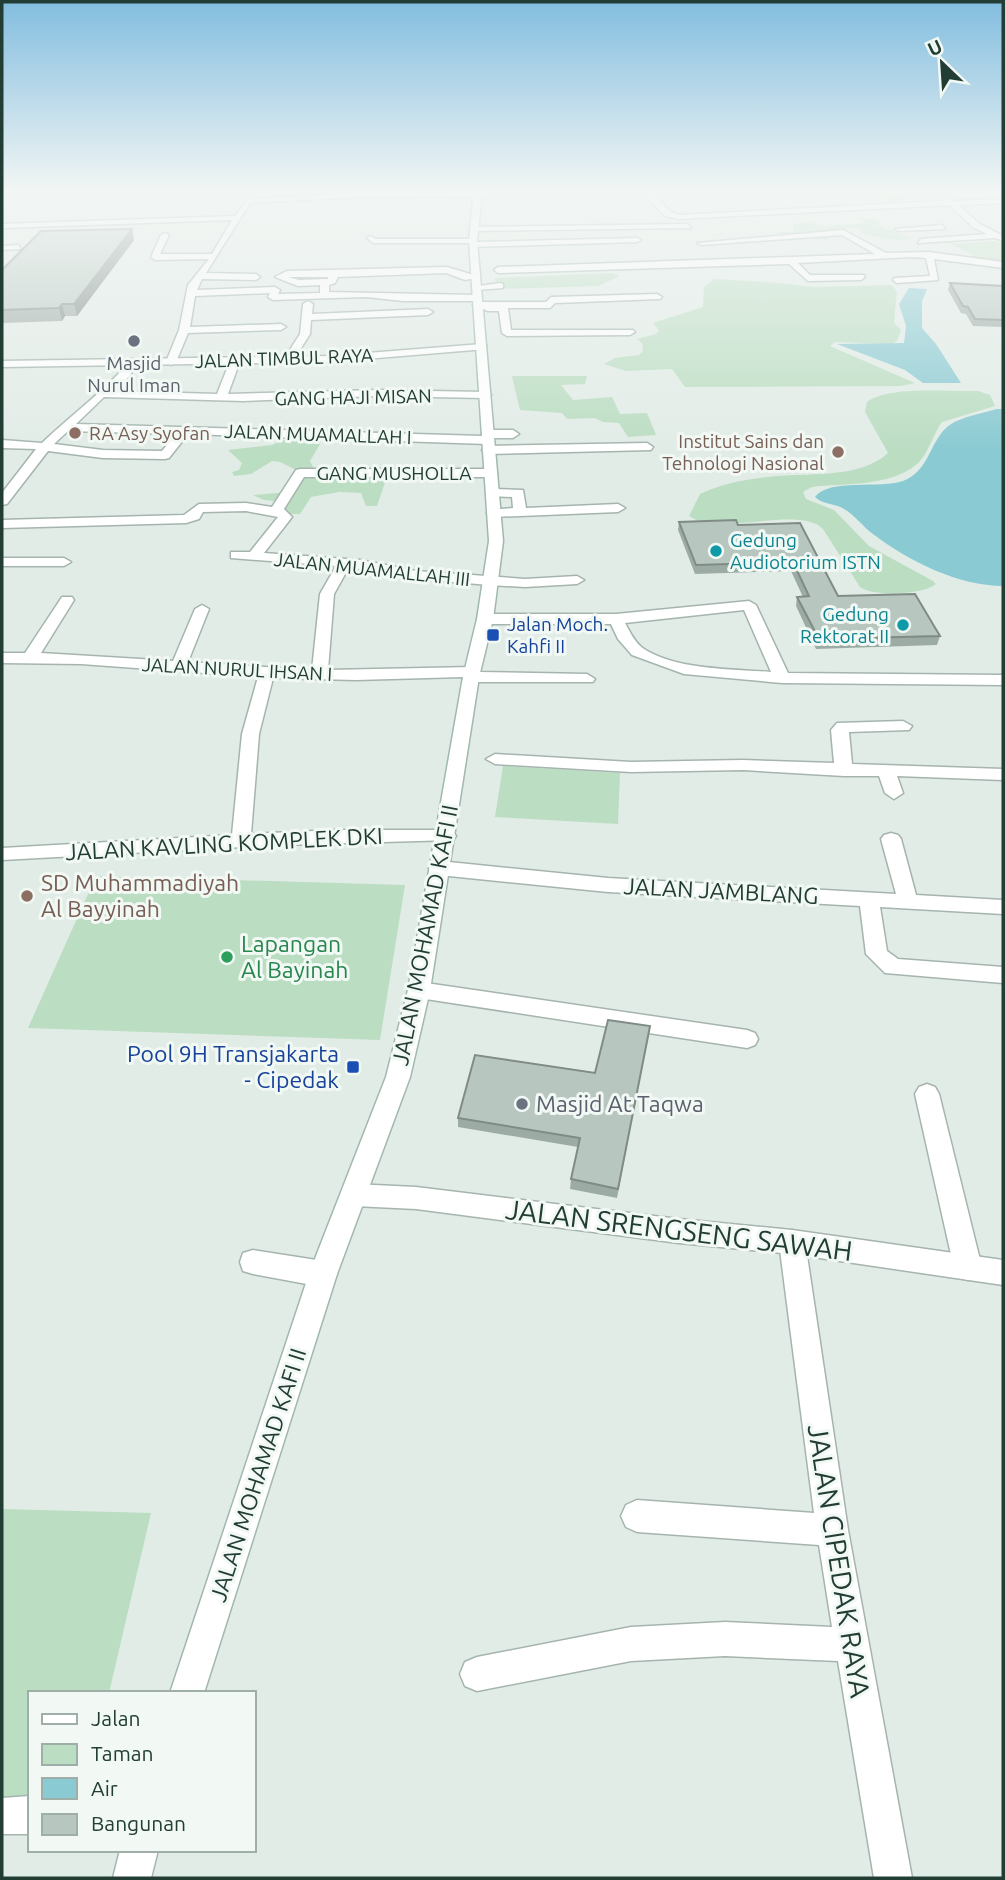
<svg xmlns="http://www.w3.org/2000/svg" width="1005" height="1880" font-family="Ubuntu,sans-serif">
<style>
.green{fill:#bbddc2}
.water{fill:#8acad2}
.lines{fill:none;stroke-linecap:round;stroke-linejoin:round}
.minor-casing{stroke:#a5b4ae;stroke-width:3}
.tertiary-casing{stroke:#a5b4ae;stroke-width:3}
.secondary-casing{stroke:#a0b8ae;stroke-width:3}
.minor{fill:#fff;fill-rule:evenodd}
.tertiary{fill:#fff;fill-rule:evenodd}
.secondary{fill:#fff;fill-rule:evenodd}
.wall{fill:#9daba5}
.shaded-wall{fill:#808b86}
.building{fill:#b7c7c0;stroke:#808b86;stroke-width:2}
.worship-dot{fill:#6b7280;stroke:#f2f9f5;stroke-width:2.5}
.education-dot{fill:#8d6e63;stroke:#f2f9f5;stroke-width:2.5}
.culture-dot{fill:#0f9aa8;stroke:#f2f9f5;stroke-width:2.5}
.transit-dot{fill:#1a4fb4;stroke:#f2f9f5;stroke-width:2.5}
.leisure-dot{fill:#2e9e5b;stroke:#f2f9f5;stroke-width:2.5}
.labels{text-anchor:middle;stroke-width:6;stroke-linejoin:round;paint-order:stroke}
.far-street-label{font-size:19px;fill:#223d34;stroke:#f2f9f5}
.far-worship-label{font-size:19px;fill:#5b616d;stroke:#f2f9f5}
.far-education-label{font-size:19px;fill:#785e54;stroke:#f2f9f5;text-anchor:start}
.far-culture-label{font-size:19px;fill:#0d838f;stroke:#f2f9f5;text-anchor:start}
.far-transit-label{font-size:19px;fill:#164399;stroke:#f2f9f5;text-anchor:start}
.street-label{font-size:23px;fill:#223d34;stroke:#f2f9f5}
.education-label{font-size:23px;fill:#785e54;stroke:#f2f9f5;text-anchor:start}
.leisure-label{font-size:23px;fill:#27864d;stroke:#f2f9f5;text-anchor:start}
.transit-label{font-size:23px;fill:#164399;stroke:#f2f9f5;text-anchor:end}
.worship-label{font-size:23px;fill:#5b616d;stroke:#f2f9f5;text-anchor:start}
.near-street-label{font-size:28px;fill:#223d34;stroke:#f2f9f5}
</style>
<rect width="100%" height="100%" fill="#e2ece7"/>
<g class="green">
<path d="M774 190H931L937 193 917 194 892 204C876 192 863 192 844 193L850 198 818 199 812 193 776 194Z"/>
<polygon points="858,216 882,223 876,224 913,239 897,240 867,235 855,228 824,231 830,240 813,238 811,234 780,235 776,232 793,232 793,224 810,222 823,226 866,223"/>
<polygon points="994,241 1003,243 1003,262 977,262 966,258 973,258 973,255 951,244"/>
<polygon points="611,273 620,276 598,286 496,289 495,278"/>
<polygon points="714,279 768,282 814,287 891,285 897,291 894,323 901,330 897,341 892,344 835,342 830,346 915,383 901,386 685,387 672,369 626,371 604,364 615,358 639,355 643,351 642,343 637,339 656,334 659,330 653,323 703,307 704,287"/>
<polygon points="512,376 587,376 585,384 561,385 573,400 612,397 620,414 647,413 656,435 628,437 619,423 603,422 595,418 567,419 562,413 520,410"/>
<path d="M978 391 990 395 995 406 942 422C933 434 928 455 917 464 890 487 845 483 812 487L803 492 806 499 834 510 869 546 933 581 936 584C923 595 873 597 860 587L823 529C799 505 720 537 689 516L700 494C721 484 745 479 768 477 805 472 859 480 888 453L865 412 867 402C888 385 951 392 978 391Z"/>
<polygon points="294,435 322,435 319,446 310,461 316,473 388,474 377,506 366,506 361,493 339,492 311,497 300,514 286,514 281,502 264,500 253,495 288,492 304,474 280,462 272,461 251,474 234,476 232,472 239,470 242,463 228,450 272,445"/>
<polygon points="503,766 620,773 618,824 495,817"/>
<polygon points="96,876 405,885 380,1040 28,1028"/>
<polygon points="2,1509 151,1513 109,1693 30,1693 30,1805 2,1804"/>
</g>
<g class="water">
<polygon points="909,288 927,289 922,301 922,328 936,344 961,383 923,383 905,370 837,344 904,343 906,326 899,304"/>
<path d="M996 409H1003V586C959 586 908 561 873 534 863 527 855 515 844 509 835 503 823 505 815 497 829 478 880 489 903 481 929 471 929 444 946 428 958 417 981 414 996 409Z"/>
</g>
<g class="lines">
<g class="minor-casing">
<g id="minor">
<polygon points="117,190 125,190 118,195 114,193"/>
<polygon points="140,190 149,190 145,192"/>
<path d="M513 190H554L478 197 376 196 250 203 206 273 256 274 260 277 256 280 202 279 197 290 275 287 280 290 278 294 320 293V285L298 286 275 277 287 271 447 267 480 277 465 280 446 273 338 277 335 283 329 285V292L476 295 481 298 476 301H403L366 297 273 300 268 297 270 293 195 296 190 327 281 324 286 327 281 330 188 333 176 362 171 365 166 362 179 330 188 285 209 259 155 260 151 257 161 235 165 233 169 235 160 254H212L232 220 2 228V224L235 216 248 199 376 192 475 193ZM288 277H328V279L299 280Z"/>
<polygon points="641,190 649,190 671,212 679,215 944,201 941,198 945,196 953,201 1003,199 1003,203 958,205 980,224 1003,236 1003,241 996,238 918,243 921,239 987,234 974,228 949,205 679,219 665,216"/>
<polygon points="688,224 691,228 474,231 470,229 474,227"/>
<polygon points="942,225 945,229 899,231 895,229"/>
<polygon points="843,230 886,253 929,252 1003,262 1003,268 934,259 938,280 897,283 893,280 894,278 930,276 926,258 912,257 798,263 810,275 864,275 865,277 861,280 808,281 789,264 498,273 494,270 498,267 875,254 842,235 701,245 697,243"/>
<polygon points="371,236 375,239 473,239 476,242 637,238 641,240 637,242 473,247 470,243 373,243 367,238"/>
<polygon points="18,245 21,249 2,250 2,246"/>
<polygon points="500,283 503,284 503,288 477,290 472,287"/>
<polygon points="657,294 662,297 660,299 555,303 550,308 508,308 511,330 633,330 635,332 630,335 507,336 502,333 499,311 488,311 473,305 478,302 546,302 551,297"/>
<polygon points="308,301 313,304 312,314 428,309 433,312 428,315 311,320 310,334 293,361 285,361 284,359 300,334 303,304"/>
<path d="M235 358 240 361 228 394 378 390 485 392 491 395 485 398 378 396 243 401 104 397 76 424 482 436V432L486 430H513L519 434 513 438H491V443L487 444 188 434 169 458 165 459 103 458 48 451 7 504 2 505V493L36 449 2 448V440L42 443C70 416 107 389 131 360L140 362 122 385 113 391 217 394 230 361ZM68 431 176 434 162 451 103 450 54 444Z"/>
<polygon points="647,443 653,447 651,450 488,454 482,450 488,446"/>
<polygon points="300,469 491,469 497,473 491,477 304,477 284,509 292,517 264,553 360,560 416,571 486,576 525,579 577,576 584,580 577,584 525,587 490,585 416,579 349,567 334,594 328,670 472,667 480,672 587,674 595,679 593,682 471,682 463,677 356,680 273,678 259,734 251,834 335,830 446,830 453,832 456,836 453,840 279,845 2,860 2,848 232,835 242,734 258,677 81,664 2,663 2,653 25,653 62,597 72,597 74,600 41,653 173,661 195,609 202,605 209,609 188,662 312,670 320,594 336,566 231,558 231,552 250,552 278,517 246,511 203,512 199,519 186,523 2,528 2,520 184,515 199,504 246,503 272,507 296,470"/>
<polygon points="493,489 523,490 526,508 618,504 625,508 618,512 494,517 487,513 489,510 513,508 512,497 488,496 487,493"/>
<polygon points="2,558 64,558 71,562 64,566 2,566"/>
<path d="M749 601 756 605 788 673 1003 675V685L782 683 684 674 632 655 618 639 611 624H485L477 619 485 614H616ZM744 610 771 672C733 669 677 670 644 649 635 643 630 632 625 623Z"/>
<polygon points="903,721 912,726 909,730 849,732 852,764 1003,769 1003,780 897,776 903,793 894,799 885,793 879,776 844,776 743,770 631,772 495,764 486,759 495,754 631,762 743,760 834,763 831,730 837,723"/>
<polygon points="891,833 898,835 901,839 916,895 1003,900 1003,914 880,907 887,951 898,959 1003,967 1003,983 885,973 866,954 860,906 608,892 439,875 432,873 429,868 432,863 439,861 608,878 896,894 881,839 884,835"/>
<polygon points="419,982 747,1030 755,1033 758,1039 755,1045 747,1048 419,998 411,996 408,990 411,984"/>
<polygon points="927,1084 935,1087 939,1094 982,1268 978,1277 968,1280 958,1277 954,1268 915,1094 919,1087"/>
<polygon points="792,1230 801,1233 805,1242 848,1530 912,1878 874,1878 838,1661 725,1656 631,1661 477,1691 465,1686 460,1674 465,1662 477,1657 631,1627 725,1622 832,1627 819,1545 637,1532 626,1527 621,1516 626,1505 637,1500 814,1513 779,1242 783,1233"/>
<polygon points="253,1250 323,1261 333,1265 337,1274 333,1283 323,1287 253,1274 243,1271 240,1262 243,1253"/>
<polygon points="30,1796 30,1834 2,1834 2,1798"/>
</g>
</g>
<g class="tertiary-casing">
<g id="tertiary">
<polygon points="2,190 7,190 2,193"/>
<polygon points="482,344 486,345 486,349 329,362 2,367 2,361 329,356"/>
<polygon points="354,1184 416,1187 679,1219 792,1230 1003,1260 1003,1285 792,1254 679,1243 416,1209 354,1206 345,1203 341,1195 345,1187"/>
</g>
</g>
<g class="secondary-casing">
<g id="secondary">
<polygon points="474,190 482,190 477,241 503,541 493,619 479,677 430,990 410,1077 337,1274 204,1693 170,1693 309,1274 386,1077 408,990 463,677 477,619 489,541 469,241"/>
<polygon points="120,1850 158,1850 151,1878 113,1878"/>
</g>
</g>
<use href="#minor" class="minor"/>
<use href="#tertiary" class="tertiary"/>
<use href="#secondary" class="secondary"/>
</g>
<g class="wall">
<polygon points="132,229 134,240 77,316 65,316 62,321 2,323 2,270"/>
<polygon points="950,283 1003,286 1003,327 973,326 966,314 961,313 948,290"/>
<polygon points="679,522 738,525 800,523 838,596 940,636 937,645 816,649 796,606 797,597 803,597 791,571 695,574 678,530"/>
<polygon points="648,1036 617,1198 570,1189 571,1179 578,1147 458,1127 458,1118 595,1073"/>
</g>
<g class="shaded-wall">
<polygon points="132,229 134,240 77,316 74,304"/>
<polygon points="62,304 65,316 62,321 59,308"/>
</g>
<g class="building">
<polygon points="132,229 74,304 62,304 59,308 2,310 2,270 41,231"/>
<polygon points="950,283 1003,286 1003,320 975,319 968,307 963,306"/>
<polygon points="736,520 738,525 800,523 838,596 915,594 940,636 819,639 797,597 809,596 793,562 696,565 679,522"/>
<polygon points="608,1020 650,1026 618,1189 571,1179 580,1138 458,1118 475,1055 595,1073"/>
</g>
<linearGradient id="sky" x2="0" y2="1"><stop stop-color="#82bddf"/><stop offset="0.42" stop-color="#f2f6f4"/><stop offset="1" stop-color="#f2f6f4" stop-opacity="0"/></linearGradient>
<rect width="1005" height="453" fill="url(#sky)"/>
<g class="worship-dot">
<circle cx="134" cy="341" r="7"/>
<circle cx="522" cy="1104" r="7"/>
</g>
<g class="education-dot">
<circle cx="75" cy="433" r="7"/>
<circle cx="838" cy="452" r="7"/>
<circle cx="27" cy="896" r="7"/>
</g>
<g class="culture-dot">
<circle cx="716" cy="551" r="7"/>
<circle cx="903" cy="625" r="7"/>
</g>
<g class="transit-dot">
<rect x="486" y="628" width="14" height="14" rx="3.5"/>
<rect x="346" y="1060" width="14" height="14" rx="3.5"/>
</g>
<circle class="leisure-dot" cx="227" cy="957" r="7"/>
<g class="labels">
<g class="far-street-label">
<text transform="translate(284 358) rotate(-2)" y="7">JALAN TIMBUL RAYA</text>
<text transform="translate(353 397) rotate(-1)" y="7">GANG HAJI MISAN</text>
<text transform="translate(318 434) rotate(2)" y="7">JALAN MUAMALLAH I</text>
<text x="394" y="480">GANG MUSHOLLA</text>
<text transform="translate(372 569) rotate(6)" y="7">JALAN MUAMALLAH III</text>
<text transform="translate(237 669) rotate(3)" y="7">JALAN NURUL IHSAN I</text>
</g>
<g class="far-worship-label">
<text x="134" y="370">Masjid<tspan x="134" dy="22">Nurul Iman</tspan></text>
</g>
<g class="far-education-label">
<text x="89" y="440">RA Asy Syofan</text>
<text x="824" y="448" text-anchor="end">Institut Sains dan<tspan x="824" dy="22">Tehnologi Nasional</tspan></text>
</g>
<g class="far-culture-label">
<text x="730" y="547">Gedung<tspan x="730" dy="22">Audiotorium ISTN</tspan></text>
<text x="889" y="621" text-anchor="end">Gedung<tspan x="889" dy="22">Rektorat II</tspan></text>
</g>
<g class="far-transit-label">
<text x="507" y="631">Jalan Moch.<tspan x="507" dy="22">Kahfi II</tspan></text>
</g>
<g class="street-label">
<text transform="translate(224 844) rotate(-3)" y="8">JALAN KAVLING KOMPLEK DKI</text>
<text transform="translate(721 891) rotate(3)" y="8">JALAN JAMBLANG</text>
<text transform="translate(425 935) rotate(-79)" y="8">JALAN MOHAMAD KAFI II</text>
<text transform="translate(258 1475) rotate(-72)" y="8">JALAN MOHAMAD KAFI II</text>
</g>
<g class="education-label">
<text x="41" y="891">SD Muhammadiyah<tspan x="41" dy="26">Al Bayyinah</tspan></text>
</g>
<g class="leisure-label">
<text x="241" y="952">Lapangan<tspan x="241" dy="26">Al Bayinah</tspan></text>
</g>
<g class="transit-label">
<text x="339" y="1062">Pool 9H Transjakarta<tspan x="339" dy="26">- Cipedak</tspan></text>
</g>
<g class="worship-label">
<text x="536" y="1112">Masjid At Taqwa</text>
</g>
<g class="near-street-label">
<text transform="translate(679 1230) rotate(7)" y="10">JALAN SRENGSENG SAWAH</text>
<text transform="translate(839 1561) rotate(81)" y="10">JALAN CIPEDAK RAYA</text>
</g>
</g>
<rect width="1005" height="1880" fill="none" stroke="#223d34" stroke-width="7"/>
<rect x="28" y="1691" width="228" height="161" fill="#f2f9f5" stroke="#9faea8" stroke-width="2"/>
<rect x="42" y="1714" width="35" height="10" fill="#ffffff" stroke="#9faea8" stroke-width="2"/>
<text x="91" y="1726" font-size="21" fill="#223d34">Jalan</text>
<rect x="42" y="1744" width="35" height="21" fill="#bbddc2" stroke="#9faea8" stroke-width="2"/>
<text x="91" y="1761" font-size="21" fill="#223d34">Taman</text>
<rect x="42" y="1778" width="35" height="21" fill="#8acad2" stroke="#9faea8" stroke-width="2"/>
<text x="91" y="1796" font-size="21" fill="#223d34">Air</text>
<rect x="42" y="1814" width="35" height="21" fill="#b7c7c0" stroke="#9faea8" stroke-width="2"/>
<text x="91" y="1831" font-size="21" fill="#223d34">Bangunan</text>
<g transform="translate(942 63) rotate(335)" stroke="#f2f9f5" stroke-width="5" paint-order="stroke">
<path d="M0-5L12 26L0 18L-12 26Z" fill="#223d34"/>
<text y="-10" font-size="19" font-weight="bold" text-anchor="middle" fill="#223d34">U</text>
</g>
</svg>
